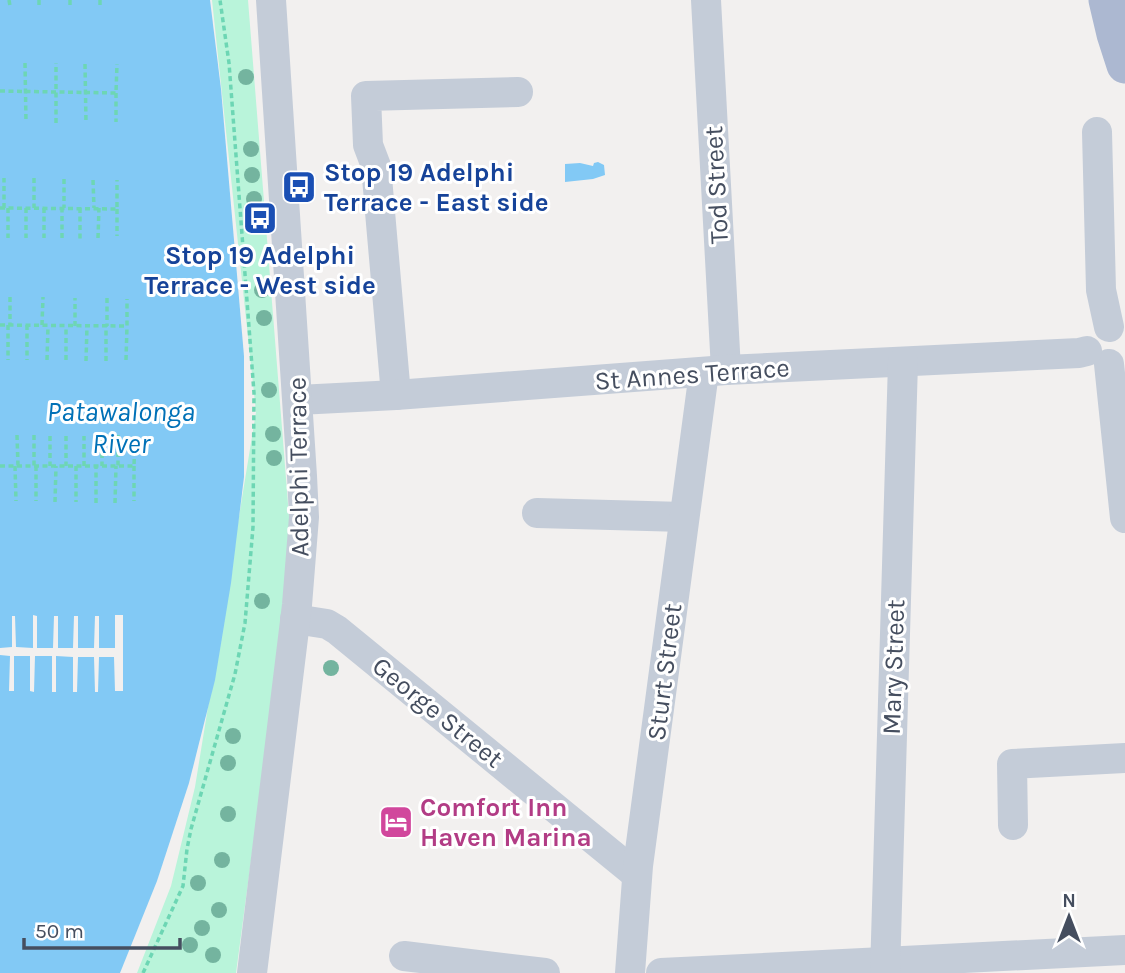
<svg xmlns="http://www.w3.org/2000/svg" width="1125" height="973" font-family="Karla,sans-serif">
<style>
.green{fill:#b9f4da}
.water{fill:#82c9f5}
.pier{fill:#f2f0ef}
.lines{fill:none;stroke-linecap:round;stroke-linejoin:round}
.path{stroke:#6dd6b4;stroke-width:3.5;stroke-dasharray:5 3.5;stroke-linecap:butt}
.minor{stroke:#c4ccd8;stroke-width:30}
.major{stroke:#acb8d1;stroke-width:37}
.tree{fill:#74b49f}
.labels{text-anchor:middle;stroke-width:6;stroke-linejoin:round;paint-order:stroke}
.transit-label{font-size:26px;font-weight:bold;fill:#164399;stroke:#fff;text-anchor:start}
.street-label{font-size:26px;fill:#454e5f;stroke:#fff}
.hotel-label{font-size:26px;font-weight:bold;fill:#b23c85;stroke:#fff;text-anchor:start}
.water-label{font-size:28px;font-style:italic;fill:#0071b7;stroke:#fff}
</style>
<rect width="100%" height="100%" fill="#f2f0ef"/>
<polygon class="green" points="212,0 248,0 292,554 236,973 137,973 171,886 195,787 256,412"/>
<g class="water">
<polygon points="0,0 210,0 221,89 244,356 244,477 231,583 215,680 189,783 157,881 120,973 0,973"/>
<polygon points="598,162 604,165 605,175 593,179 565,182 565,164 580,163 593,166 594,163"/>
</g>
<polygon class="pier" points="33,615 37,616 37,648 53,648 54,616 58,616 58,648 73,648 74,616 78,616 78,648 94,648 95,616 99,616 99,648 115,648 115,615 123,615 123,691 115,691 114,657 99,657 98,692 95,692 94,657 78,657 77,692 73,692 73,657 56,656 56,692 52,692 52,656 35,656 34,692 30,691 30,656 14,656 14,691 9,691 10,656 0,655 0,648 12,647 12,616 15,616 16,647 33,648"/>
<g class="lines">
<g class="path">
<polyline points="9,0 10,6"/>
<polyline points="39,0 39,7"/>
<polyline points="70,0 70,7"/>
<polyline points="100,0 100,6"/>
<polyline points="25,63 26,122"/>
<polyline points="85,64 86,123"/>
<polyline points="0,91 116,93 117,64"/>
<polyline points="116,93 116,122"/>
<polyline points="56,123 56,63"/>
<polyline points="34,178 34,208"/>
<polyline points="64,179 64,208"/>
<polyline points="93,180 94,208"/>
<polyline points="0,208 117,209 117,180"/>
<polyline points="4,208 4,178"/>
<polyline points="8,208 8,238"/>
<polyline points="26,208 26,238"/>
<polyline points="44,208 44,238"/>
<polyline points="80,208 80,239"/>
<polyline points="117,209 117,236"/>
<polyline points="62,238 62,208"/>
<polyline points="98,238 99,208"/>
<polyline points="10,297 10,325"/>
<polyline points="107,298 107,326"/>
<polyline points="0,325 127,326 127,299"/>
<polyline points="8,325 8,360"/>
<polyline points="27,325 27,360"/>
<polyline points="42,325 43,297"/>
<polyline points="75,326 75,298"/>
<polyline points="47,360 48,326"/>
<polyline points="66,360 66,326"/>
<polyline points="126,360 127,326"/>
<polyline points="86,361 87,326"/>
<polyline points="106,361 106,326"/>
<polyline points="17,435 18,466"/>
<polyline points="34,435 34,466"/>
<polyline points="118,435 118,466"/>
<polyline points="50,436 50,466"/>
<polyline points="66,436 66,466"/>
<polyline points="102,436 102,466"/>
<polyline points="0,466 134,466 135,437"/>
<polyline points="15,466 16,501"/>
<polyline points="36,466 36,501"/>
<polyline points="76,466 76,502"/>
<polyline points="84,466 84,436"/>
<polyline points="134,466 134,501"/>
<polyline points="55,502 56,466"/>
<polyline points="96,503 96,466"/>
<polyline points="115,503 116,466"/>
<polyline points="143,973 183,886 187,849 191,829 235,674 245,623 253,527 254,393 229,63 220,0"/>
</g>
<g class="minor">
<polyline points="706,0 726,370"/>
<polyline points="1097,132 1101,290 1109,327"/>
<polyline points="1109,364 1125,518"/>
<polyline points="396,395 376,166 368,145 366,96 518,92"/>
<polyline points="298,400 396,395 726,370 1079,353 1087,351"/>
<polyline points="537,513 684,517"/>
<polyline points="295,619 327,624 337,630 637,875"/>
<polyline points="1013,825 1012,764 1125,758"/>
<polyline points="404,956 545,973"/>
<polyline points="252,973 297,605 304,517 302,476 271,0"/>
<polyline points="630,973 638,866 704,372"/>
<polyline points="661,973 1125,950"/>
<polyline points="885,973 903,362"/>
</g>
<polyline class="major" points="1107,0 1115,34 1125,65"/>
</g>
<g class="tree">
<circle cx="246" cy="77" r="8"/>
<circle cx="251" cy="149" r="8"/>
<circle cx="252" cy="175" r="8"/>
<circle cx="254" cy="199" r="8"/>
<circle cx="262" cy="290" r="8"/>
<circle cx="264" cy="318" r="8"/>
<circle cx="269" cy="390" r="8"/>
<circle cx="273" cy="434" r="8"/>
<circle cx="274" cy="458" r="8"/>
<circle cx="262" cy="601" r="8"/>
<circle cx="331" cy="668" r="8"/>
<circle cx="233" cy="736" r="8"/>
<circle cx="228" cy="763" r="8"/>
<circle cx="228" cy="814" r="8"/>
<circle cx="222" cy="860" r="8"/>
<circle cx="198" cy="883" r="8"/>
<circle cx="219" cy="910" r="8"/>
<circle cx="202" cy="928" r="8"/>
<circle cx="190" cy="945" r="8"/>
<circle cx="213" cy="955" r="8"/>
</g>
<defs>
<g id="bus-square" transform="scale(1.75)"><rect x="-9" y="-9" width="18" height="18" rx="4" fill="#1a4fb4" stroke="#fff"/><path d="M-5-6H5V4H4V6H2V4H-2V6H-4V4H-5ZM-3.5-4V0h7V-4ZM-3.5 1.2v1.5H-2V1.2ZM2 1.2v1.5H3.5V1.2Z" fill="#fff"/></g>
<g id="hotel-square" transform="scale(1.75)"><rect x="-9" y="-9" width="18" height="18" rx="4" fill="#d1479c" stroke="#fff"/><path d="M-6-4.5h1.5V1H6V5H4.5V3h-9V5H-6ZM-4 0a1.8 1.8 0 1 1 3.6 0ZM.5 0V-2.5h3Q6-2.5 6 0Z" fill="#fff"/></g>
</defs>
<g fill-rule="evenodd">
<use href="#bus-square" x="299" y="187"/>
<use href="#bus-square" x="260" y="218"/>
<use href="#hotel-square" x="396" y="822"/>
</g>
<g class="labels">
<g class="transit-label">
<text x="324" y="181">Stop 19 Adelphi<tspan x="324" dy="30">Terrace - East side</tspan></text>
<text x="260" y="264" text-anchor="middle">Stop 19 Adelphi<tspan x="260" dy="30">Terrace - West side</tspan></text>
</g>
<g class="street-label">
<text transform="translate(716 185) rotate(-93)" y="9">Tod Street</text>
<text transform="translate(692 374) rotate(-4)" y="9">St Annes Terrace</text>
<text transform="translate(298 467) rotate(-91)" y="9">Adelphi Terrace</text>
<text transform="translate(893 667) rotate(-88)" y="9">Mary Street</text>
<text transform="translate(664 672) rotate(-83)" y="9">Sturt Street</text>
<text transform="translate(438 712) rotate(39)" y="9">George Street</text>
</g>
<g class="hotel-label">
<text x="420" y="816">Comfort Inn<tspan x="420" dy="30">Haven Marina</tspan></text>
</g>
<g class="water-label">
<text x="121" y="421">Patawalonga<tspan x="121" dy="32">River</tspan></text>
</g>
</g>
<g transform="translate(1069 917)" stroke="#ffffff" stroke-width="5" paint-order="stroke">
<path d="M0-5L12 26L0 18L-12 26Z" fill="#454e5f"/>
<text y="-10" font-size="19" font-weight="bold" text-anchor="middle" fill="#454e5f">N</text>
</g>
<path d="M24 938v10h156v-10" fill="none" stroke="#454e5f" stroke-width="3.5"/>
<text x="35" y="938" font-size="21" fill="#454e5f" stroke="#ffffff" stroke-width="5" paint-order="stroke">50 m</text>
</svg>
